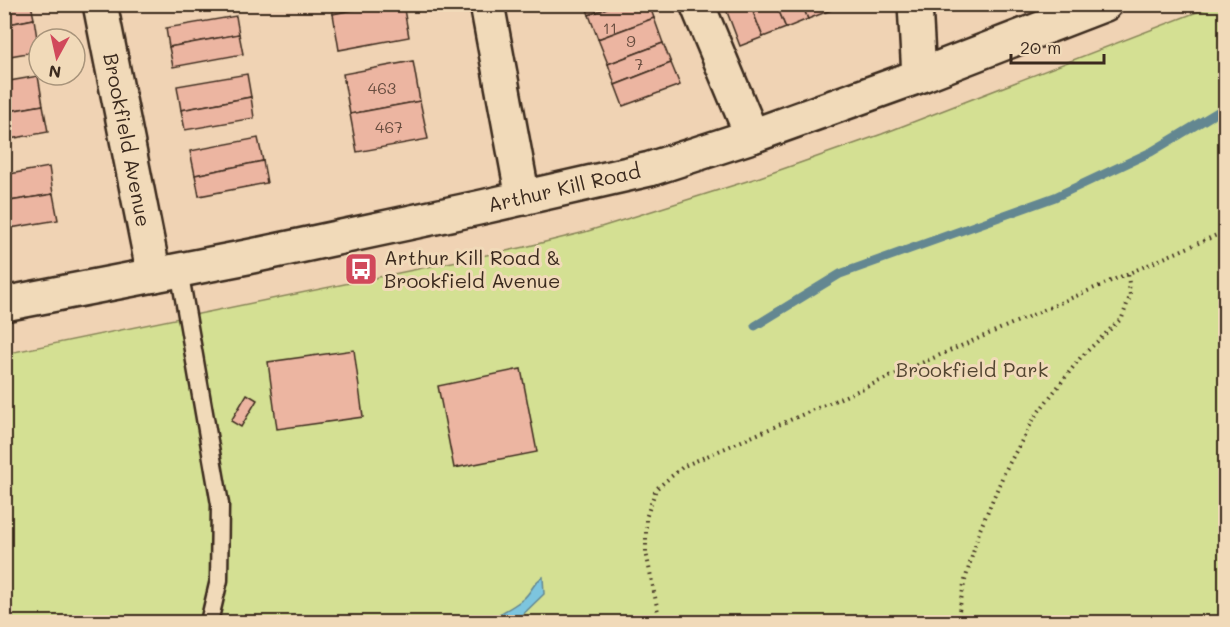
<svg xmlns="http://www.w3.org/2000/svg" width="1230" height="627" font-family="Mali,sans-serif">
<style>
.park{fill:#d4e093;stroke:#888558;stroke-width:1.5}
.water{fill:#7dc5de;stroke:#638791;stroke-width:1.5}
.lines{fill:none;stroke-linecap:round;stroke-linejoin:round}
.stream{stroke:#638791;stroke-width:9}
.building{fill:#ecb5a1;stroke:#3b2a1e;stroke-width:1.5}
.lane-casing{stroke:#3b2a1e;stroke-width:21}
.street-casing{stroke:#3b2a1e;stroke-width:38}
.secondary-casing{stroke:#3b2a1e;stroke-width:38}
.path{stroke:#3b2a1e;stroke-width:4;stroke-dasharray:1.5 4.5;stroke-linecap:butt}
.lane{stroke:#f1dab9;stroke-width:16}
.street{stroke:#f1dab9;stroke-width:33}
.secondary{stroke:#f1dab9;stroke-width:33}
.labels{text-anchor:middle;stroke-width:6;stroke-linejoin:round;paint-order:stroke}
.number-label{font-size:16px;fill:#674d3f}
.street-label{font-size:20px;fill:#3b2a1e;stroke:#f1dab9}
.poi-label{font-size:20px;fill:#3b2a1e;stroke:#f1dab9;text-anchor:start}
.park-label{font-size:20px;fill:#524530;stroke:#f1dab9}
</style>
<rect width="100%" height="100%" fill="#f0d3b4"/>
<filter id="ink" filterUnits="userSpaceOnUse"><feTurbulence type="fractalNoise" baseFrequency=".0167" numOctaves="2"/><feDisplacementMap in="SourceGraphic" scale="12" xChannelSelector="R" yChannelSelector="G"/><feConvolveMatrix kernelMatrix="1 2 1 2 8 2 1 2 1" color-interpolation-filters="sRGB"/></filter>
<g filter="url(#ink)">
<polygon class="park" points="1215,5 1225,5 1225,622 5,622 4,354 525,247 585,232 760,177 882,134"/>
<path class="water" d="M543 577 544 594 515 622H485C497 615 512 608 523 599 532 592 533 582 543 577Z"/>
<g class="lines">
<polyline class="stream" points="755,326 840,274 1055,197 1151,152 1226,107"/>
</g>
<g class="building">
<polygon points="4,4 31,4 34,19 4,25"/>
<polygon points="331,4 382,4 333,14"/>
<polygon points="382,4 403,4 409,37 339,50 333,14"/>
<polygon points="585,4 617,4 589,15"/>
<polygon points="617,4 649,4 654,18 598,39 589,15"/>
<polygon points="724,4 750,4 763,37 740,46"/>
<polygon points="750,4 776,4 786,28 763,37"/>
<polygon points="776,4 802,4 808,19 786,28"/>
<polygon points="802,4 829,4 831,10 808,19"/>
<polygon points="236,16 239,34 169,47 166,28"/>
<polygon points="654,18 663,43 608,64 598,39"/>
<polygon points="34,19 39,51 4,57 4,25"/>
<polygon points="239,34 243,54 173,67 169,47"/>
<polygon points="663,43 671,63 615,85 608,64"/>
<polygon points="413,61 420,101 350,114 343,74"/>
<polygon points="671,63 680,85 623,106 615,85"/>
<polygon points="247,74 251,97 181,110 177,86"/>
<polygon points="38,76 43,105 4,112 4,82"/>
<polygon points="251,97 254,118 185,130 181,110"/>
<polygon points="420,101 428,139 357,152 350,114"/>
<polygon points="43,105 48,132 4,140 4,112"/>
<polygon points="258,138 263,161 195,175 190,151"/>
<polygon points="263,161 267,183 199,196 195,175"/>
<polygon points="49,167 53,194 4,202 4,175"/>
<polygon points="53,194 58,220 4,229 4,202"/>
<polygon points="354,350 363,417 277,429 268,362"/>
<polygon points="521,369 537,452 454,468 438,386"/>
<polygon points="247,394 257,400 241,427 231,421"/>
</g>
<g class="lines">
<g class="lane-casing">
<polyline id="lane" points="179,270 220,504 219,580 209,622"/>
</g>
<g class="street-casing">
<g id="street">
<polyline points="100,4 154,275"/>
<polyline points="487,4 523,198"/>
<polyline points="697,4 752,136"/>
<polyline points="915,4 919,76"/>
</g>
</g>
<g class="secondary-casing">
<polyline id="secondary" points="4,304 247,257 478,208 650,169 752,136 919,76 1105,4"/>
</g>
<g class="path">
<polyline points="660,622 646,552 646,518 656,489 684,466 1226,231"/>
<polyline points="957,622 964,584 979,532 1005,471 1036,415 1081,357 1122,318 1130,296 1128,273"/>
</g>
<use href="#lane" class="lane"/>
<use href="#street" class="street"/>
<use href="#secondary" class="secondary"/>
</g>
</g>
<defs>
<g id="bus-square" transform="scale(1.725)"><rect x="-9" y="-9" width="18" height="18" rx="4" fill="#d1495b" stroke="#f1dab9"/><path d="M-5-6H5V4H4V6H2V4H-2V6H-4V4H-5ZM-3.5-4V0h7V-4ZM-3.5 1.2v1.5H-2V1.2ZM2 1.2v1.5H3.5V1.2Z" fill="#fff"/></g>
</defs>
<g fill-rule="evenodd">
<use href="#bus-square" x="361" y="269"/>
</g>
<g class="labels">
<g class="number-label">
<text x="610" y="34">11</text>
<text x="631" y="47">9</text>
<text x="639" y="70">7</text>
<text x="382" y="94">463</text>
<text x="389" y="133">467</text>
</g>
<g class="street-label">
<text transform="translate(127 140) rotate(79)" y="7">Brookfield Avenue</text>
<text transform="translate(564 188) rotate(-13)" y="7">Arthur Kill Road</text>
</g>
<g class="poi-label">
<text x="384" y="265">Arthur Kill Road &amp;<tspan x="384" dy="23">Brookfield Avenue</tspan></text>
</g>
<g class="park-label">
<text x="972" y="377">Brookfield Park</text>
</g>
</g>
<rect width="1230" height="627" fill="none" stroke="#f1dab9" stroke-width="24"/>
<rect x="12" y="12" width="1206" height="603" fill="none" stroke="#3b2a1e" stroke-width="2" filter="url(#ink)"/>
<g transform="translate(57 57) rotate(188)"><circle r="28" fill="#f1dab9" stroke="#a8947b" stroke-width="1.5"/>
<path d="M0-4.5L10 22L0 15L-10 22Z" fill="#d1495b"/>
<text y="-9" font-size="16" font-weight="bold" text-anchor="middle" fill="#3b2a1e">N</text>
</g>
<path d="M1011 54v9h93v-9" fill="none" stroke="#3b2a1e" stroke-width="3"/>
<text x="1020" y="54" font-size="18" fill="#3b2a1e" stroke="#f1dab9" stroke-width="4.5" paint-order="stroke">20 m</text>
</svg>
